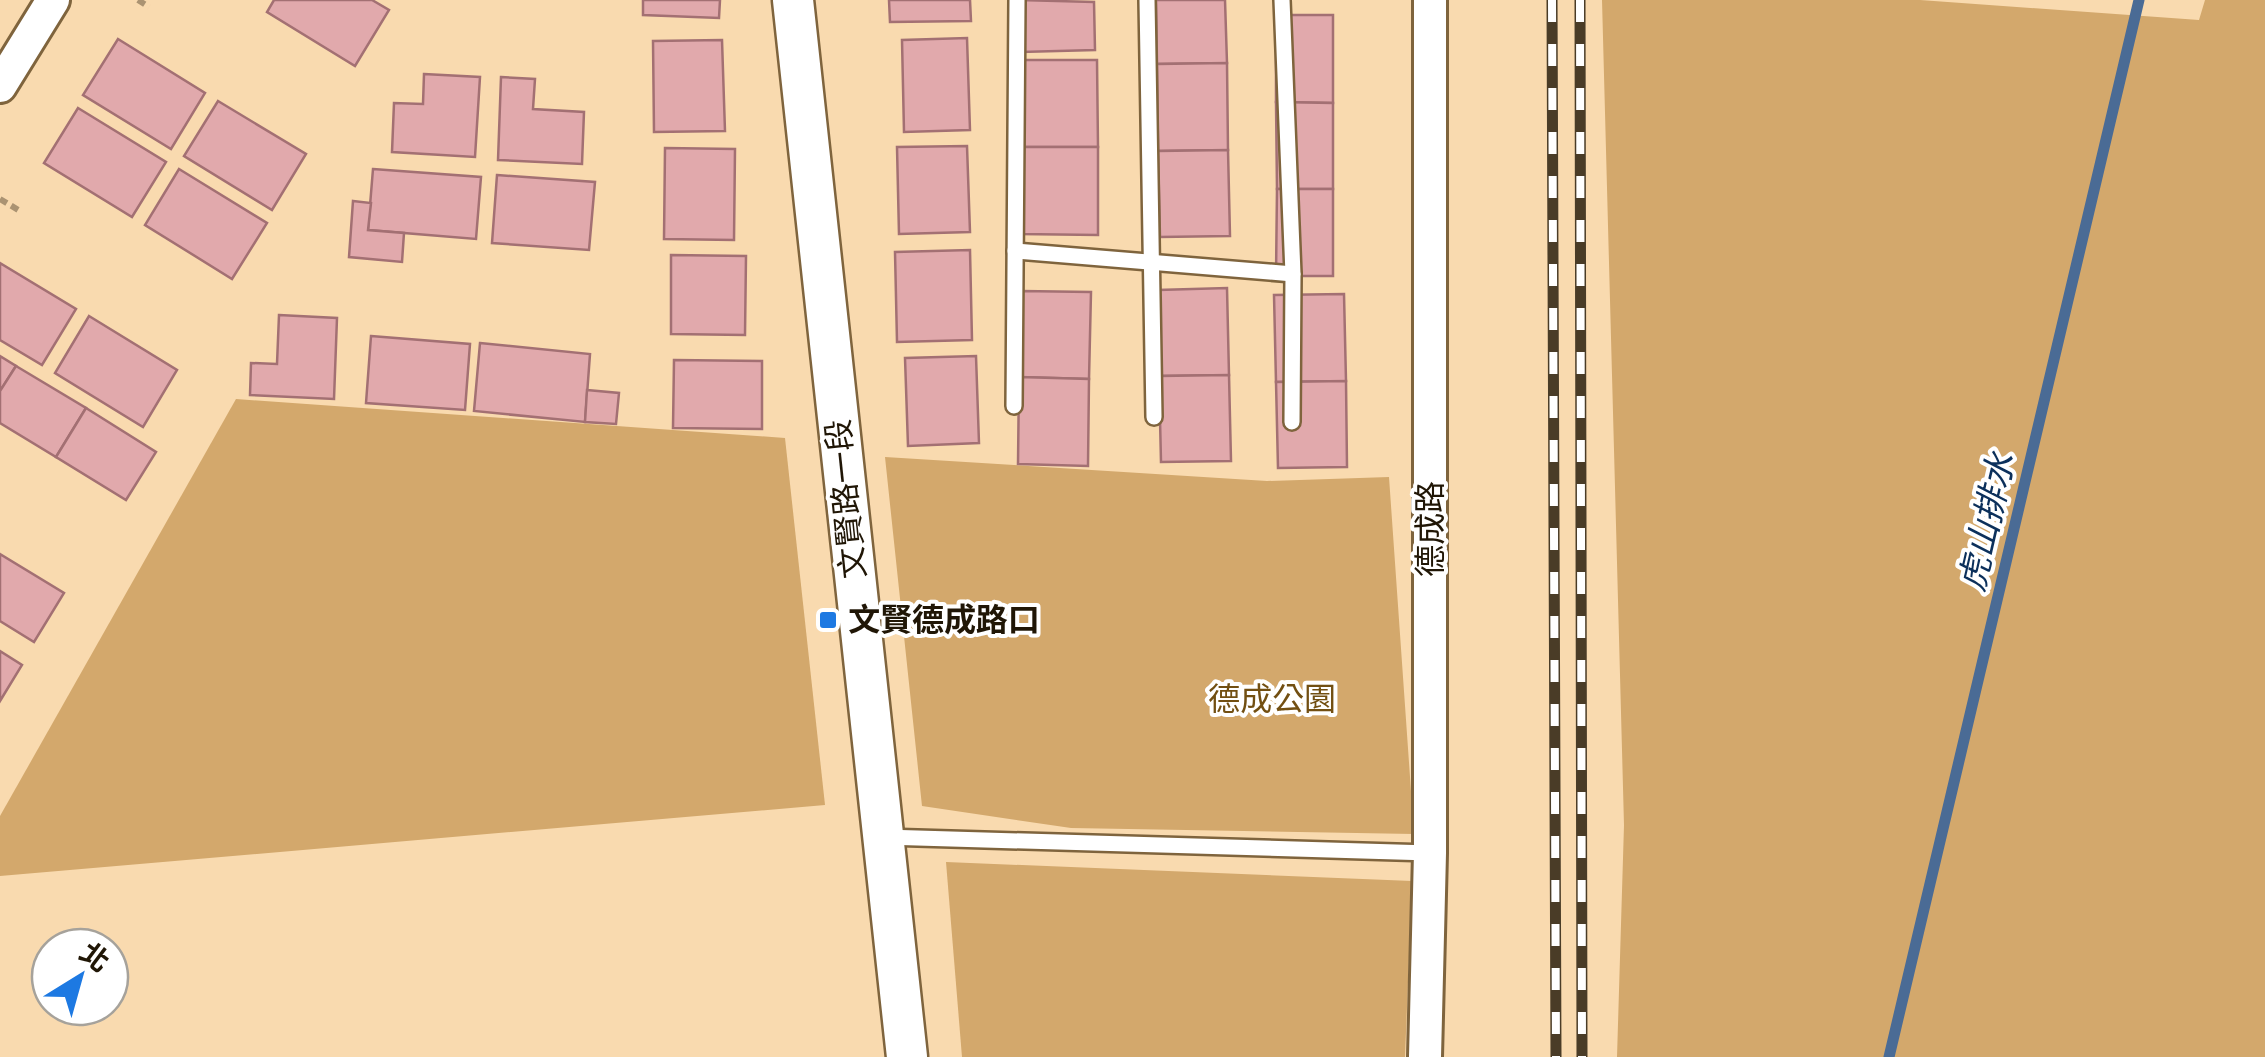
<svg xmlns="http://www.w3.org/2000/svg" width="2265" height="1057" font-family="'Roboto Condensed','Noto Sans TC',sans-serif">
<style>
.green{fill:#d3a86c}
.lines{fill:none;stroke-linecap:round;stroke-linejoin:round}
.stream{stroke:#4a6b95;stroke-width:11}
.building{fill:#e1a9ac;stroke:#a37073;stroke-width:2.5}
.service-casing{stroke:#7f643d;stroke-width:20}
.minor-casing{stroke:#7f643d;stroke-width:38}
.tertiary-casing{stroke:#7f643d;stroke-width:45}
.path{stroke:#ab9372;stroke-width:6;stroke-dasharray:8 5;stroke-linecap:butt}
.service{stroke:#fff;stroke-width:15}
.minor{stroke:#fff;stroke-width:32}
.tertiary{stroke:#fff;stroke-width:40}
.rail-casing{stroke:#4a3c27;stroke-width:11}
.rail{stroke:#fff;stroke-width:8;stroke-dasharray:22;stroke-linecap:butt}
.poi-dot{fill:#1d79e2;stroke:#fff;stroke-width:4}
.labels{text-anchor:middle;stroke-width:8;stroke-linejoin:round;paint-order:stroke}
.street-label{font-size:32px;fill:#201606;stroke:#fff}
.poi-label{font-size:32px;font-weight:bold;fill:#201606;stroke:#fff;text-anchor:start}
.park-label{font-size:32px;fill:#724f12;stroke:#fff}
.water-label{font-size:35px;font-style:italic;fill:#0c305b;stroke:#fff}
</style>
<rect width="100%" height="100%" fill="#f9daaf"/>
<g class="green">
<polygon points="1602,0 1920,0 2199,20 2205,0 2265,0 2265,1057 1617,1057 1624,825"/>
<polygon points="236,399 785,438 825,805 0,876 0,816"/>
<polygon points="885,457 1267,481 1389,477 1414,834 1071,828 922,806"/>
<polygon points="946,862 1412,881 1405,1057 962,1057"/>
</g>
<g class="lines">
<polyline class="stream" points="1889,1057 2139,0"/>
</g>
<g class="building">
<polygon points="274,0 372,0 389,10 355,66 267,12"/>
<polygon points="643,0 720,0 719,18 643,15"/>
<polygon points="889,0 970,0 971,21 890,22"/>
<polygon points="1019,0 1094,2 1095,50 1021,52"/>
<polygon points="1156,0 1225,0 1227,63 1157,64"/>
<polygon points="1276,15 1333,15 1333,103 1276,102"/>
<polygon points="967,38 970,130 904,132 902,40"/>
<polygon points="118,39 205,93 171,149 83,95"/>
<polygon points="722,40 725,131 654,132 653,41"/>
<polygon points="1018,60 1097,60 1098,147 1018,147"/>
<polygon points="1227,63 1228,150 1158,151 1157,64"/>
<polygon points="424,74 480,77 475,157 392,152 394,103 423,104"/>
<polygon points="501,77 535,79 533,109 584,112 582,164 498,160"/>
<polygon points="218,101 306,154 272,210 184,156"/>
<polygon points="1276,102 1333,103 1333,189 1277,189"/>
<polygon points="78,108 166,162 132,217 44,163"/>
<polygon points="967,146 970,232 899,234 897,147"/>
<polygon points="1018,147 1098,147 1098,235 1019,234"/>
<polygon points="665,148 735,149 734,240 664,239"/>
<polygon points="1228,150 1230,236 1160,237 1158,151"/>
<polygon points="179,169 267,223 232,279 145,225"/>
<polygon points="373,169 481,177 476,239 368,230"/>
<polygon points="497,175 595,182 589,250 492,243"/>
<polygon points="1277,189 1333,189 1333,276 1276,276"/>
<polygon points="353,201 371,203 368,230 404,233 402,262 349,257"/>
<polygon points="970,250 972,340 897,342 895,252"/>
<polygon points="671,255 746,256 745,335 671,334"/>
<polygon points="0,263 76,309 42,365 0,340"/>
<polygon points="1227,288 1229,375 1159,376 1158,290"/>
<polygon points="1021,291 1091,292 1089,379 1019,377"/>
<polygon points="1344,294 1346,381 1276,382 1274,295"/>
<polygon points="279,315 337,318 334,399 250,395 251,363 277,364"/>
<polygon points="89,316 177,370 143,427 55,373"/>
<polygon points="371,336 470,344 465,410 366,403"/>
<polygon points="480,343 590,354 585,422 474,411"/>
<polygon points="0,356 16,366 0,391"/>
<polygon points="976,356 979,443 908,446 905,358"/>
<polygon points="674,360 762,361 762,429 673,428"/>
<polygon points="16,366 86,408 56,457 0,423 0,391"/>
<polygon points="1229,375 1231,461 1161,462 1159,376"/>
<polygon points="1019,377 1089,379 1088,466 1018,464"/>
<polygon points="1346,381 1347,467 1278,468 1276,382"/>
<polygon points="587,390 619,393 616,424 585,422"/>
<polygon points="86,408 156,452 126,500 56,457"/>
<polygon points="0,554 64,593 34,642 0,621"/>
<polygon points="0,651 22,665 0,701"/>
</g>
<g class="lines">
<g class="service-casing">
<g id="service">
<polyline points="1147,0 1154,417"/>
<polyline points="1282,0 1293,274 1292,422"/>
<polyline points="1015,251 1293,274"/>
<polyline points="1014,406 1017,0"/>
<polyline points="884,837 1430,853"/>
</g>
</g>
<g class="minor-casing">
<g id="minor">
<polyline points="0,86 53,0"/>
<polyline points="1425,1057 1430,853 1430,0"/>
</g>
</g>
<g class="tertiary-casing">
<polyline id="tertiary" points="793,0 907,1057"/>
</g>
<g class="path">
<polyline points="138,0 149,7"/>
<polyline points="0,199 20,211"/>
</g>
<use href="#service" class="service"/>
<use href="#minor" class="minor"/>
<use href="#tertiary" class="tertiary"/>
<g class="rail-casing">
<g id="rail">
<polyline points="1552,0 1556,1057"/>
<polyline points="1580,0 1582,1057"/>
</g>
</g>
<use href="#rail" class="rail"/>
</g>
<rect class="poi-dot" x="818" y="610" width="20" height="20" rx="5"/>
<g class="labels">
<g class="street-label">
<text transform="translate(846 499) rotate(-96)" y="11">文賢路一段</text>
<text transform="translate(1430 529) rotate(-90)" y="11">德成路</text>
</g>
<g class="poi-label">
<text x="848" y="631">文賢德成路口</text>
</g>
<g class="park-label">
<text x="1272" y="710">德成公園</text>
</g>
<g class="water-label">
<text transform="translate(1987 522) rotate(-77)" y="12">虎山排水</text>
</g>
</g>
<g transform="translate(80 977) rotate(37)"><circle r="48" fill="#ffffff" stroke="#a6a29b" stroke-width="2.5"/>
<path d="M0-8L18 38L0 25L-18 38Z" fill="#1d79e2"/>
<text y="-15" font-size="28" font-weight="bold" text-anchor="middle" fill="#201606">北</text>
</g>
</svg>
